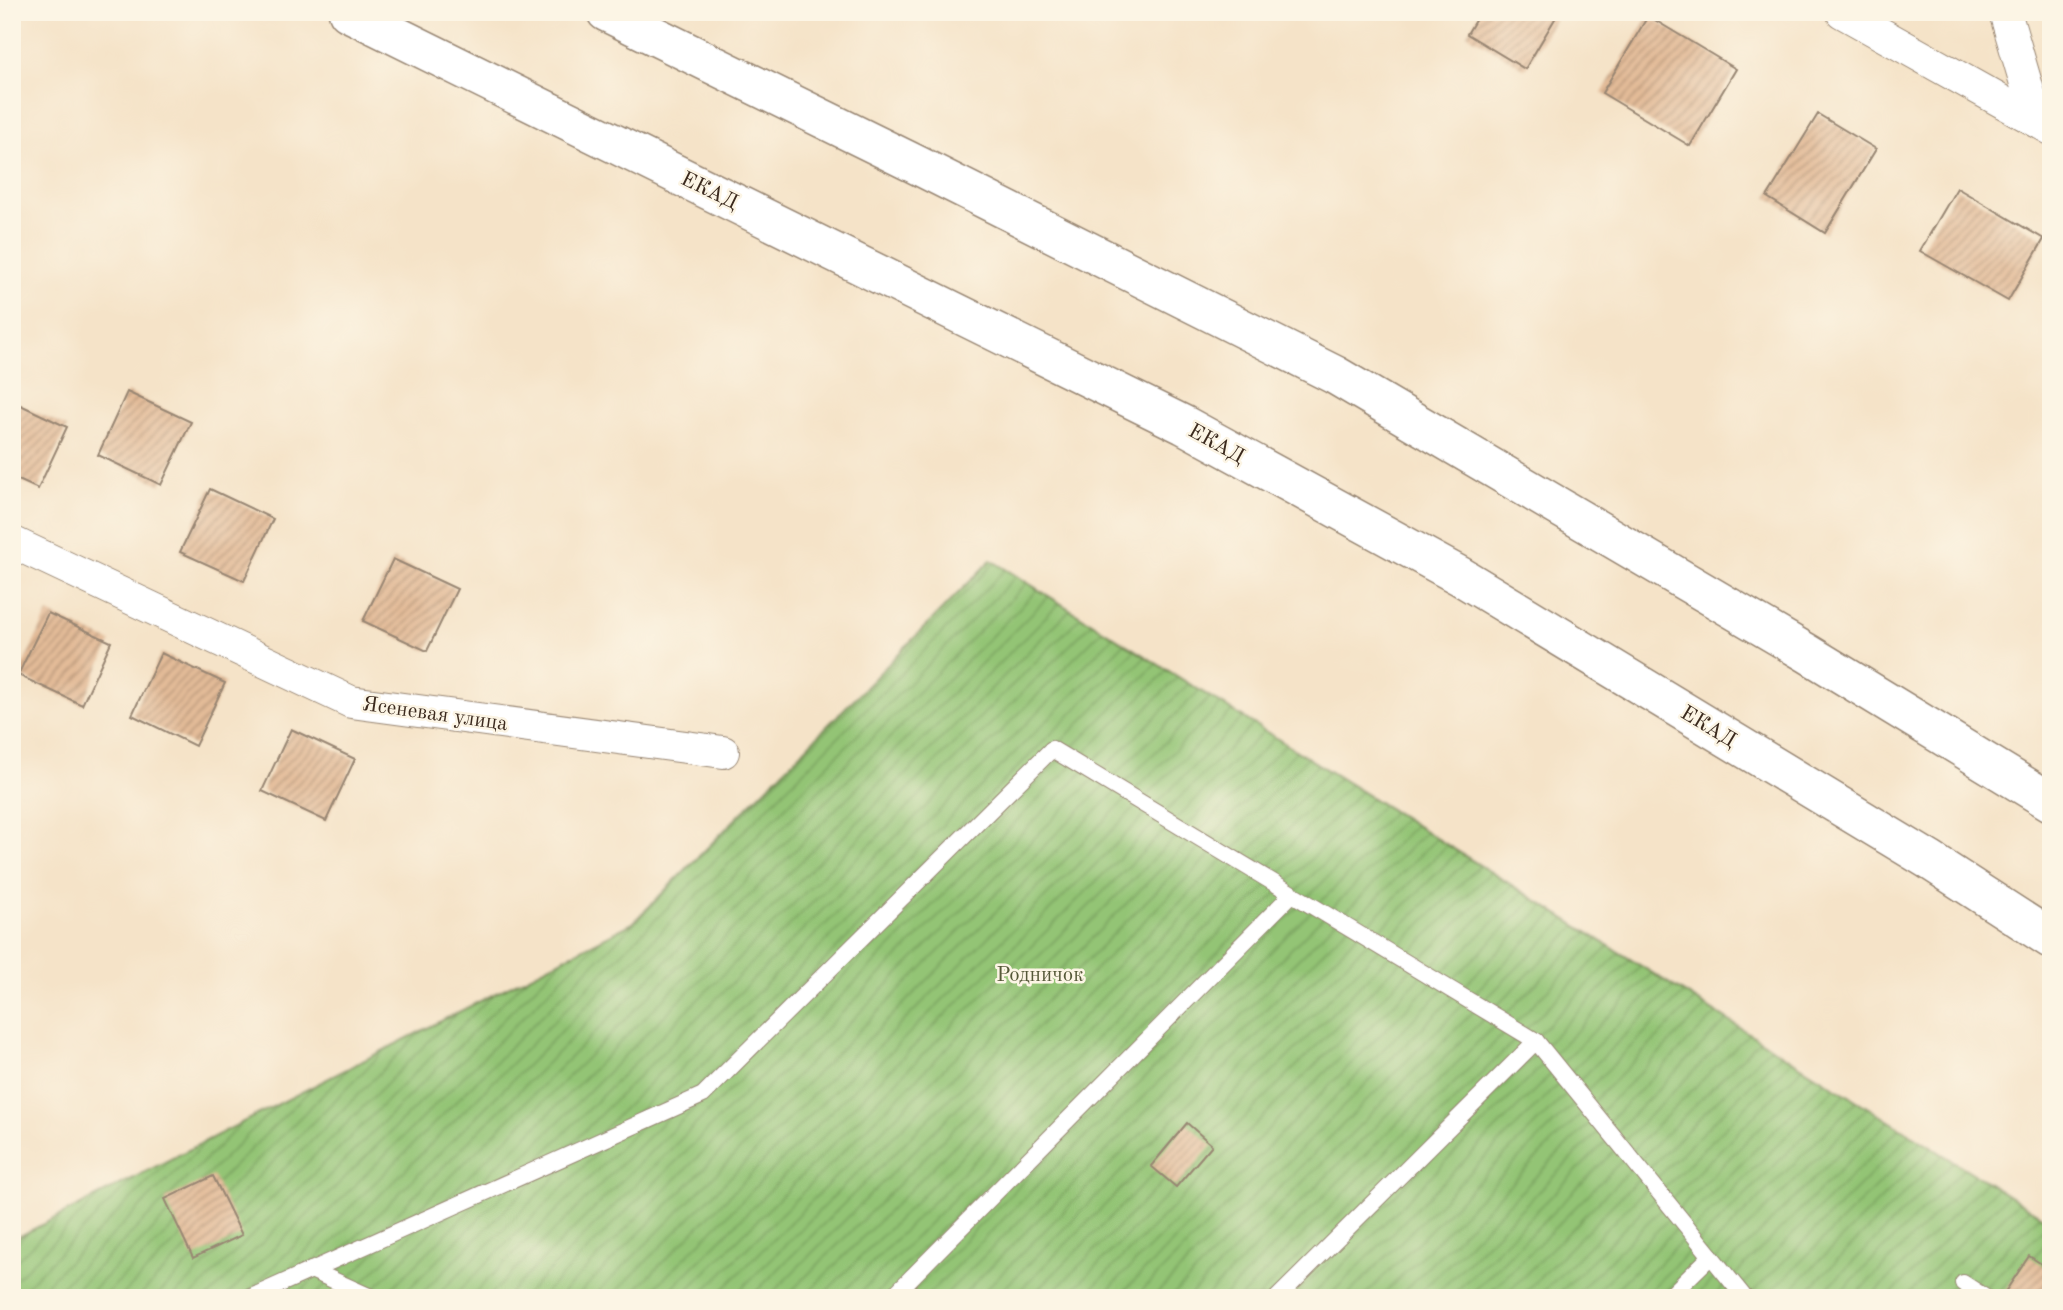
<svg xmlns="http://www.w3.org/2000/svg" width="2063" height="1310" font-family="'Old Standard TT',serif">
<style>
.garden{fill:url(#garden-furrows);stroke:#677749;stroke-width:2}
.building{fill:url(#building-hatch)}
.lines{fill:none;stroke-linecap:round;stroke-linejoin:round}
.service-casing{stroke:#988673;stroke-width:18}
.minor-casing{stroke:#988673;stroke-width:34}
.trunk-casing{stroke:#988673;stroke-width:41}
.service{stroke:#fff;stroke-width:16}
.minor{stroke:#fff;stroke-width:32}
.trunk{stroke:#fff;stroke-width:38}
.labels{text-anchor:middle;stroke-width:5;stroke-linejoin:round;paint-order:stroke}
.street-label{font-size:21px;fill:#3b2a1e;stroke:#fcf5e5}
.park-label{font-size:21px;fill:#555838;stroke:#fcf5e5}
</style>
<defs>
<pattern id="garden-furrows" width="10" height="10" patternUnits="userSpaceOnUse" patternTransform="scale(1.75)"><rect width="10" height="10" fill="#93c474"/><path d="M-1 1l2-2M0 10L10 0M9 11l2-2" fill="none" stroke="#799f5f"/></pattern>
<pattern id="building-hatch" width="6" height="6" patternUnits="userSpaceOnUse" patternTransform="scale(1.75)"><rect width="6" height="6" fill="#e3bb98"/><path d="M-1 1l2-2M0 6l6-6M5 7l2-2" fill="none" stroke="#b9987b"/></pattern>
</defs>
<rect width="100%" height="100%" fill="#fcf5e5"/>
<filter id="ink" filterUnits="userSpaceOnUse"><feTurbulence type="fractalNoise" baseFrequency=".0143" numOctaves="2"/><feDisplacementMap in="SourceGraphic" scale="14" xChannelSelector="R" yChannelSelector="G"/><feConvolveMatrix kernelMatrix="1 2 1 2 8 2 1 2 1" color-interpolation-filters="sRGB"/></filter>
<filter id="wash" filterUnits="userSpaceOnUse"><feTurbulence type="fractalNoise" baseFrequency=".00686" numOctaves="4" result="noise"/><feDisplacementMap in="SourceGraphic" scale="28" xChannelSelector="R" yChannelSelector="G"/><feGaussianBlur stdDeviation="1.57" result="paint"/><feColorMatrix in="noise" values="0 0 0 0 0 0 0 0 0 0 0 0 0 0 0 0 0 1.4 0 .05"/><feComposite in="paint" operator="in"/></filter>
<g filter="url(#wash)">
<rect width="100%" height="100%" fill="#f5e3c8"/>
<polygon class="garden" points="991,560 2051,1222 2051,1298 12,1298 12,1240 633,923"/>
<g id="blocks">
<g class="building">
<polygon points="1480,12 1559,12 1525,69 1467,34"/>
<polygon points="1648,16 1736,69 1690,146 1602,93"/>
<polygon points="1818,114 1876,149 1825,233 1767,197"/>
<polygon points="1957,188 2044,239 2008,301 1920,251"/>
<polygon points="127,392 191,422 161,485 98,455"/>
<polygon points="12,401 67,427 38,489 12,477"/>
<polygon points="210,489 273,519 244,581 180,552"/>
<polygon points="393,559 457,589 427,651 363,621"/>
<polygon points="48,613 111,642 82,705 18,675"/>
<polygon points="161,653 225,683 195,746 132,715"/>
<polygon points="291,729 355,759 326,821 262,791"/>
<polygon points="1187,1123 1212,1145 1176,1187 1151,1166"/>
<polygon points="213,1176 242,1235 193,1258 165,1199"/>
<polygon points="2029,1256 2051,1270 2051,1298 2001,1298"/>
</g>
</g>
</g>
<g filter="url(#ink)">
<use href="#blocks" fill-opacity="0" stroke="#988673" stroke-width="2"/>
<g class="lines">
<g class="service-casing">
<g id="service">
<polyline points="311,1270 373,1298"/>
<polyline points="1963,1283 1986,1298"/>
<polyline points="249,1298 703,1095 1052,749 1536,1041"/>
<polyline points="891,1298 1292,894"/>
<polyline points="1277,1298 1536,1041 1745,1298"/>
<polyline points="1668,1298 1711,1256"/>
</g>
</g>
<g class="minor-casing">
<g id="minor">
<polyline points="1842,12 2051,129"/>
<polyline points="2005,12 2037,121"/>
<polyline points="12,542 351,702 723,752"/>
</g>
</g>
<g class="trunk-casing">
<g id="trunk">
<polyline points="348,12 1184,425 1460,576 1929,860 2051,939"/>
<polyline points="606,12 917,165 1335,375 1807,653 2051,802"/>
</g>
</g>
<use href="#service" class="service"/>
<use href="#minor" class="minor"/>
<use href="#trunk" class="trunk"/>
</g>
</g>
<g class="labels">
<g class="street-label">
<text transform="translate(710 190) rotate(26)" y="7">ЕКАД</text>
<text transform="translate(1217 443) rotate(29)" y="7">ЕКАД</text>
<text transform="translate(435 713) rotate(8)" y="7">Ясеневая улица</text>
<text transform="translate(1709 726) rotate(31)" y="7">ЕКАД</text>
</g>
<g class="park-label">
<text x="1040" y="981">Родничок</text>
</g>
</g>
<rect width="2063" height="1310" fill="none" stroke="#fcf5e5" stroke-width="42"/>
</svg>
